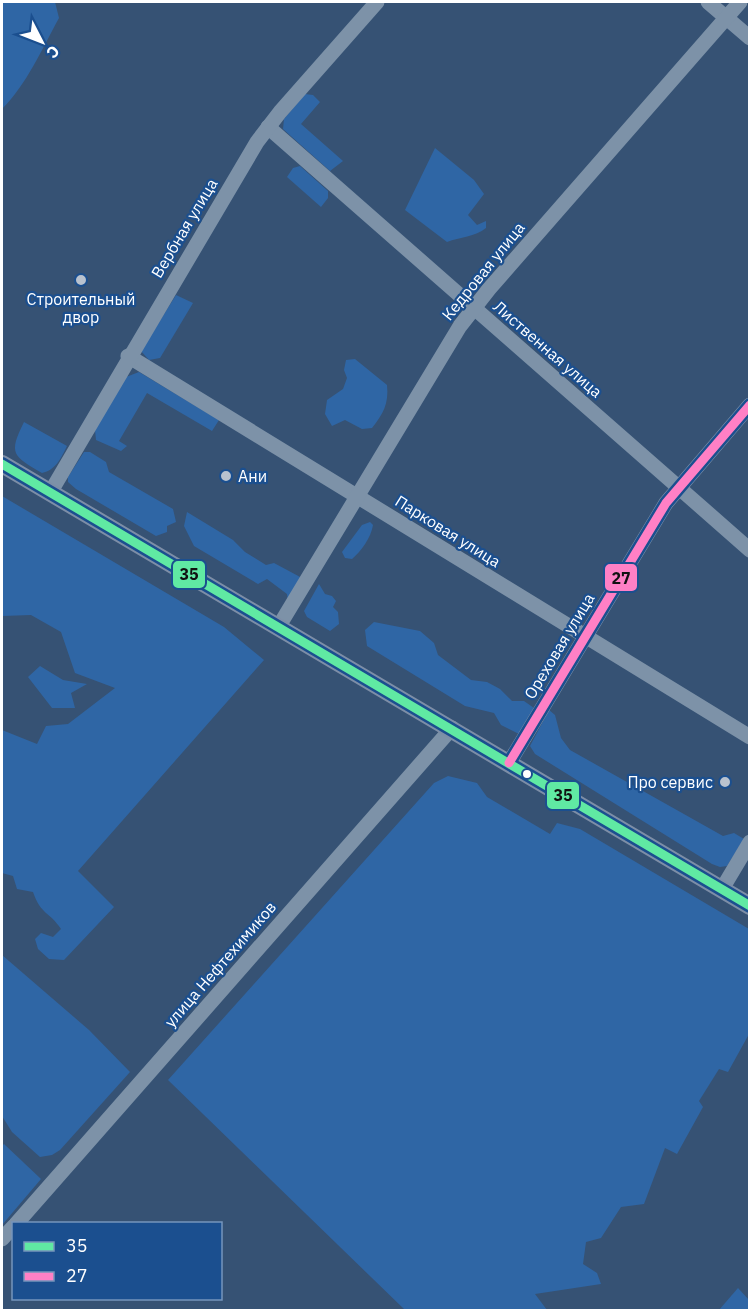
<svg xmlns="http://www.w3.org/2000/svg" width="751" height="1312" font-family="'IBM Plex Sans',sans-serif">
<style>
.green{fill:#2f66a5}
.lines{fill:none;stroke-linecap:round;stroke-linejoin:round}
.minor{stroke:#7d92a8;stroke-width:15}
.major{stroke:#7d8ea7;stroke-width:18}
.bus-1-casing{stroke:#1b4f8f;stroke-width:14}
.bus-2-casing{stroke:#1b4f8f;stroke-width:14}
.bus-1{stroke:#60e9a3;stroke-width:9}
.bus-2{stroke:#ff80c5;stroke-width:9}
.poi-dot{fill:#b9c2ce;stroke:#1b4f8f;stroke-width:2}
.bus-dot{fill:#fff;stroke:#1b4f8f;stroke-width:2}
.labels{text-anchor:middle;stroke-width:4.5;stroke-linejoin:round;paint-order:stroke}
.street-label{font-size:16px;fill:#fff;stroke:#1b4f8f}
.poi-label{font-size:16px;fill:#fff;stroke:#1b4f8f}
.line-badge{stroke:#1b4f8f;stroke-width:2}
.pale-badge-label{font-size:16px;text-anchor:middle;font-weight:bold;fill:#111}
</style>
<rect width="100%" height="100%" fill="#365274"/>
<g class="green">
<path d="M2 2H55L59 18C42 49 27 84 2 109Z"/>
<polygon points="305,94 313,95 320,102 301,124 343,161 330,171 283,129 284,119"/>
<path d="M435 148 474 180 484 194 468 215 477 225 486 221V228C475 237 460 237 447 242L405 210Z"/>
<polygon points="300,166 328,191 328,198 321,207 287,177 293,168"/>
<polygon points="176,295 193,303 160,358 149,360 141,351"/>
<path d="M355 359 387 385C389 404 383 414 372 428L362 429 345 420 332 426 325 414 327 400 343 389 347 378 344 370 346 360Z"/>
<polygon points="139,372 219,420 212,431 147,393 119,441 127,446 121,451 96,440 95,430 126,377"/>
<path d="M24 422 67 446C61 458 56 470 42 473 13 456 8 454 24 422Z"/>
<polygon points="84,452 90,452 106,462 109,472 173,509 176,522 167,526 167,532 156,536 76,489 68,482 68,477"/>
<path d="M2 496 224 627 264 660 78 871 114 907 64 960 49 959 38 949 35 939 41 933 53 937 61 929C49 911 41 915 33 892L17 889 13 876 2 873V730L37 744 46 726 68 724 115 688 75 673 61 632 31 615 2 616Z"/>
<polygon points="187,512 233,540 245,552 266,565 274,563 302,578 288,602 287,594 267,579 258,584 194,546 184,526"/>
<path d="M370 522 373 525C371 538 361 551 352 559L345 558 342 552 362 525Z"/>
<polygon points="319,584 325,594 332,596 336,601 333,607 338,612 339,624 330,631 307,617 304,611"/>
<polygon points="374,622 420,631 434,643 438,655 471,680 487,682 500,689 512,701 524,701 534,708 519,734 501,725 494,713 465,706 367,646 365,630"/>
<polygon points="40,666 63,680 87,684 71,693 75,708 52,708 28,677"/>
<polygon points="549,710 555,715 561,738 570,750 723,836 734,833 744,839 727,866 720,867 712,864 535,754 530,746"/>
<polygon points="448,776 477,783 487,797 550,834 557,823 580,829 749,929 749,1034 728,1072 719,1069 699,1101 703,1107 677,1154 665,1148 644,1204 621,1207 601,1238 586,1242 583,1264 597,1273 601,1284 535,1294 547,1310 405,1310 168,1080 434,783"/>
<polygon points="2,955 89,1030 130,1072 60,1150 52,1155 40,1157 12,1132 2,1116"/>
<polygon points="4,1144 41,1179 2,1225 2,1146"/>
<polygon points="738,1288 749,1300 749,1310 719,1310"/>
</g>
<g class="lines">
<g class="minor">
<polyline points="708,2 750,38"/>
<polyline points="268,127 750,550"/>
<polyline points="128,356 750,737"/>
<polyline points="50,493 257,142 280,112 377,2"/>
<polyline points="279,626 460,326 489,289 740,2"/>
<polyline points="509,763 666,503 750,405"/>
<polyline points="722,889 750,842"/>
<polyline points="16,1224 452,728"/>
<polyline points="2,1239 14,1226"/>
</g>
<polyline class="major" points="2,464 750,906"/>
<g class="bus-1-casing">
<polyline id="bus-1" points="2,464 750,906"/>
</g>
<g class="bus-2-casing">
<polyline id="bus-2" points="509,763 666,503 750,405"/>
</g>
<use href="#bus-1" class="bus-1"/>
<use href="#bus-2" class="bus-2"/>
</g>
<g class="poi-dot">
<circle cx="81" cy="280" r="6"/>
<circle cx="226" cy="476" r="6"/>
<circle cx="725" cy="782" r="6"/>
</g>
<circle class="bus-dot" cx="527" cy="774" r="5"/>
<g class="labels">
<g class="street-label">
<text transform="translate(184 228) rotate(-59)" y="6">Вербная улица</text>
<text transform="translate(483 271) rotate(-51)" y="6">Кедровая улица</text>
<text transform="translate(548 349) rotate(41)" y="6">Лиственная улица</text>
<text transform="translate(448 531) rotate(32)" y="6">Парковая улица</text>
<text transform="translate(559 646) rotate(-59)" y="6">Ореховая улица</text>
<text transform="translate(220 964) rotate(-49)" y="6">улица Нефтехимиков</text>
</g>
<g class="poi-label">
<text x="81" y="305">Строительный<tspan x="81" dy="18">двор</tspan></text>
<text x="238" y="482" text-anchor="start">Ани</text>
<text x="713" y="788" text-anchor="end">Про сервис</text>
</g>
</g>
<g class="line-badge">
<rect x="172" y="560" width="34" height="29" rx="6" fill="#60e9a3"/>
<rect x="604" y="563" width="34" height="29" rx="6" fill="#ff80c5"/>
<rect x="546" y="781" width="34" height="29" rx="6" fill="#60e9a3"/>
</g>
<g class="pale-badge-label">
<text x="189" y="580">35</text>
<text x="621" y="584">27</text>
<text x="563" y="801">35</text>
</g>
<rect width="751" height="1312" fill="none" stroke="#ffffff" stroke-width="6"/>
<rect x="12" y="1222" width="210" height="78" fill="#1b4f8f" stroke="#7695bc" stroke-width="1.5"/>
<rect x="24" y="1242" width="30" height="9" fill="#60e9a3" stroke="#7695bc" stroke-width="1.5"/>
<text x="66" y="1252" font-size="18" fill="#ffffff">35</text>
<rect x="24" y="1272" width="30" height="9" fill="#ff80c5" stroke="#7695bc" stroke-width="1.5"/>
<text x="66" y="1282" font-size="18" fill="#ffffff">27</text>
<g transform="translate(42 42) rotate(132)" stroke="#1b4f8f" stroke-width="4.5" paint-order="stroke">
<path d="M0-4.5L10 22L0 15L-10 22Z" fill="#ffffff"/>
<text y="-9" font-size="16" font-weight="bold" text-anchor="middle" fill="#ffffff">С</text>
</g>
</svg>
